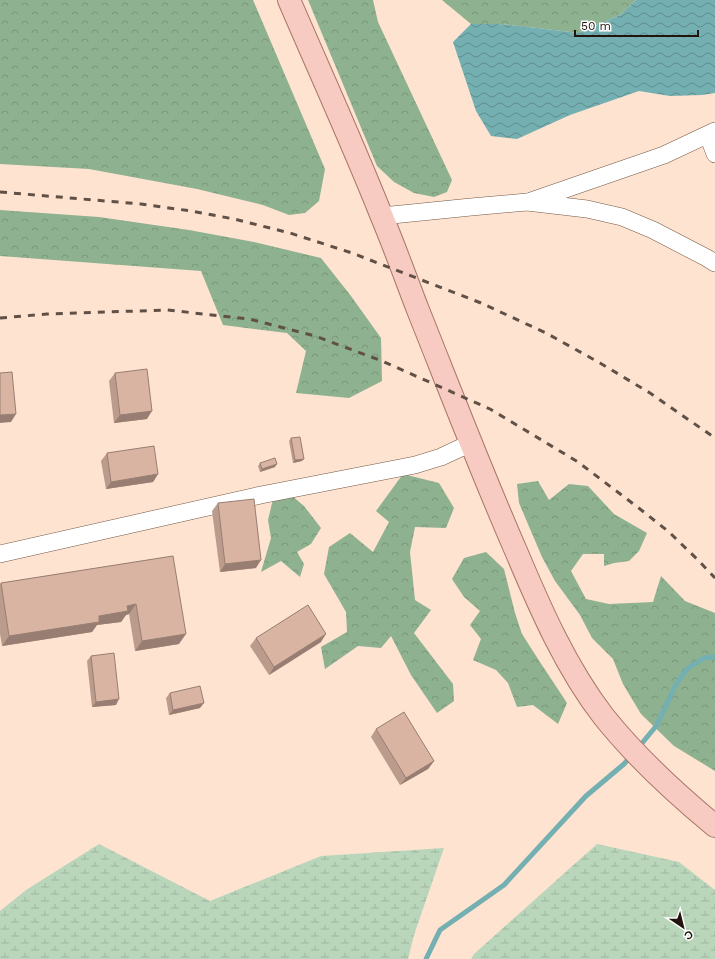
<svg xmlns="http://www.w3.org/2000/svg" width="715" height="959" font-family="'Work Sans',sans-serif">
<style>
.forest{fill:url(#forest-crowns)}
.wetland{fill:url(#wetland-marsh)}
.water{fill:url(#water-waves)}
.lines{fill:none;stroke-linecap:round;stroke-linejoin:round}
.stream{stroke:#74afb1;stroke-width:5}
.minor-casing{stroke:#745844;stroke-width:18}
.major-casing{stroke:#a87566;stroke-width:24}
.minor{stroke:#fff;stroke-width:17}
.major{stroke:#f7cbc1;stroke-width:22}
.rail{stroke:#615045;stroke-width:3;stroke-dasharray:7 7;stroke-linecap:butt}
.wall{fill:#bb9b8c}
.shaded-wall{fill:#987e72}
.building{fill:#d9b4a3;stroke:#987e72}
</style>
<defs>
<pattern id="forest-crowns" width="20" height="18" patternUnits="userSpaceOnUse"><rect width="20" height="18" fill="#8eb190"/><path d="M2 6a3 3 0 1 1 6 0M12 15a3 3 0 1 1 6 0" fill="none" stroke="#7a977b"/></pattern>
<pattern id="wetland-marsh" width="20" height="14" patternUnits="userSpaceOnUse"><rect width="20" height="14" fill="#b9d6bb"/><path d="M1 5h8M5 5V1M11 12h8M15 12V8" fill="none" stroke="#9fb7a0"/></pattern>
<pattern id="water-waves" width="16" height="10" patternUnits="userSpaceOnUse"><rect width="16" height="10" fill="#74afb1"/><path d="M0 5q4-4 8 0t8 0" fill="none" stroke="#5f8d8e"/></pattern>
</defs>
<rect width="100%" height="100%" fill="#fee3d1"/>
<g class="forest">
<polygon points="0,0 253,0 325,169 319,201 305,213 289,215 263,205 197,189 89,169 0,164"/>
<polygon points="308,0 373,0 378,22 452,180 447,192 434,197 414,193 394,182 377,166"/>
<polygon points="442,0 636,0 620,15 578,33 529,27 499,24 471,24"/>
<polygon points="0,210 99,217 189,230 254,242 321,258 351,296 381,338 382,381 349,398 296,393 306,351 287,333 223,325 201,271 0,256"/>
<polygon points="403,474 439,483 454,508 446,528 415,527 410,552 415,600 431,610 414,633 453,684 454,701 437,713 411,675 391,636 381,648 358,646 325,669 321,647 347,632 346,612 324,574 329,547 350,533 373,552 389,522 376,511"/>
<polygon points="538,481 549,500 569,484 588,486 614,514 647,533 639,551 629,561 614,563 604,566 604,554 583,554 571,571 586,599 609,604 653,602 661,576 685,601 715,613 715,771 674,746 641,714 623,684 613,659 592,638 580,615 555,581 542,557 519,503 517,484"/>
<polygon points="291,495 304,506 321,528 311,544 297,552 304,564 300,577 281,561 261,572 271,538 268,520 273,499"/>
<polygon points="486,552 504,569 515,613 522,634 538,659 567,703 558,724 533,705 517,707 508,683 496,670 473,660 481,639 470,625 480,611 464,597 452,579 464,558"/>
</g>
<g class="wetland">
<polygon points="99,844 210,901 321,856 444,848 414,935 408,959 0,959 0,911 26,890"/>
<polygon points="597,844 679,862 715,890 715,959 471,959 474,954"/>
</g>
<polygon class="water" points="636,0 715,0 715,93 702,95 670,96 639,91 570,115 517,139 491,136 476,111 453,42 471,24 499,24 529,27 578,33 620,15"/>
<g class="lines">
<g class="stream">
<polyline points="638,748 657,725 676,684 687,669 704,658 715,657"/>
<polyline points="426,959 440,930 504,885 586,796 624,764 631,756"/>
</g>
<g class="minor-casing">
<g id="minor">
<polyline points="708,135 715,154"/>
<polyline points="531,201 664,155 715,131"/>
<polyline points="382,216 471,207 527,202 587,209 622,217 653,230 707,258 715,263"/>
<polyline points="0,554 261,495 415,465 441,457 471,443"/>
</g>
</g>
<g class="major-casing">
<path id="major" d="M289 0C320 72 353 144 382 217 395 248 406 279 418 310 450 390 481 471 516 551 540 608 566 668 604 717 637 758 675 793 715 826"/>
</g>
<use href="#minor" class="minor"/>
<use href="#major" class="major"/>
<g class="rail">
<polyline points="0,192 141,204 191,211 234,219 290,233 352,253 481,303 546,333 600,363 650,393 715,438"/>
<polyline points="0,318 47,314 167,310 249,319 315,336 382,361 490,409 525,430 578,462 640,509 669,532 698,560 715,578"/>
</g>
</g>
<g class="wall">
<polygon points="115,373 147,419 114,423 109,381"/>
<polygon points="291,438 302,461 293,463 289,441"/>
<polygon points="107,453 158,474 153,482 106,489 101,461"/>
<polygon points="260,463 275,467 260,472 258,466"/>
<polygon points="218,503 256,568 220,572 212,511"/>
<polygon points="173,556 179,644 135,651 129,614 126,615 121,622 97,625 92,632 2,646 0,634 0,584 1,583"/>
<polygon points="256,638 321,642 269,675 250,646"/>
<polygon points="91,656 116,705 92,707 87,661"/>
<polygon points="170,693 200,708 169,715 166,698"/>
<polygon points="376,729 434,761 428,769 400,785 371,737"/>
</g>
<g class="shaded-wall">
<polygon points="152,411 147,419 114,423 120,415"/>
<polygon points="16,414 11,422 0,423 0,415"/>
<polygon points="304,459 302,461 293,463 295,460"/>
<polygon points="277,464 275,467 260,472 262,469"/>
<polygon points="158,474 153,482 106,489 111,482"/>
<polygon points="261,560 256,568 220,572 225,564"/>
<polygon points="136,604 129,614 126,615 121,622 97,625 92,632 2,646 9,636 99,616 127,606"/>
<polygon points="186,634 179,644 135,651 142,641"/>
<polygon points="326,634 321,642 269,675 274,667"/>
<polygon points="119,699 116,705 92,707 96,702"/>
<polygon points="204,703 200,708 169,715 173,710"/>
<polygon points="434,761 428,769 400,785 406,778"/>
</g>
<g class="building">
<polygon points="147,369 152,411 120,415 115,373"/>
<polygon points="12,372 16,414 0,415 0,373"/>
<polygon points="300,437 304,459 295,460 291,438"/>
<polygon points="154,446 158,474 111,482 107,453"/>
<polygon points="275,458 277,464 262,469 260,463"/>
<polygon points="254,499 261,560 225,564 218,503"/>
<polygon points="173,556 186,634 142,641 136,604 127,606 128,611 99,616 99,622 9,636 1,583"/>
<polygon points="308,605 326,634 274,667 256,638"/>
<polygon points="114,653 119,699 96,702 91,656"/>
<polygon points="200,686 204,703 173,710 170,693"/>
<polygon points="404,712 434,761 406,778 376,729"/>
</g>
<g transform="translate(683 927) rotate(145)" stroke="#ffffff" stroke-width="3" paint-order="stroke">
<path d="M0-3L7 15L0 10L-7 15Z" fill="#20140c"/>
<text y="-6" font-size="11" font-weight="bold" text-anchor="middle" fill="#20140c">С</text>
</g>
<path d="M575 30v6h123v-6" fill="none" stroke="#20140c" stroke-width="2"/>
<text x="581" y="30" font-size="12" fill="#20140c" stroke="#ffffff" stroke-width="3" paint-order="stroke">50 m</text>
</svg>
